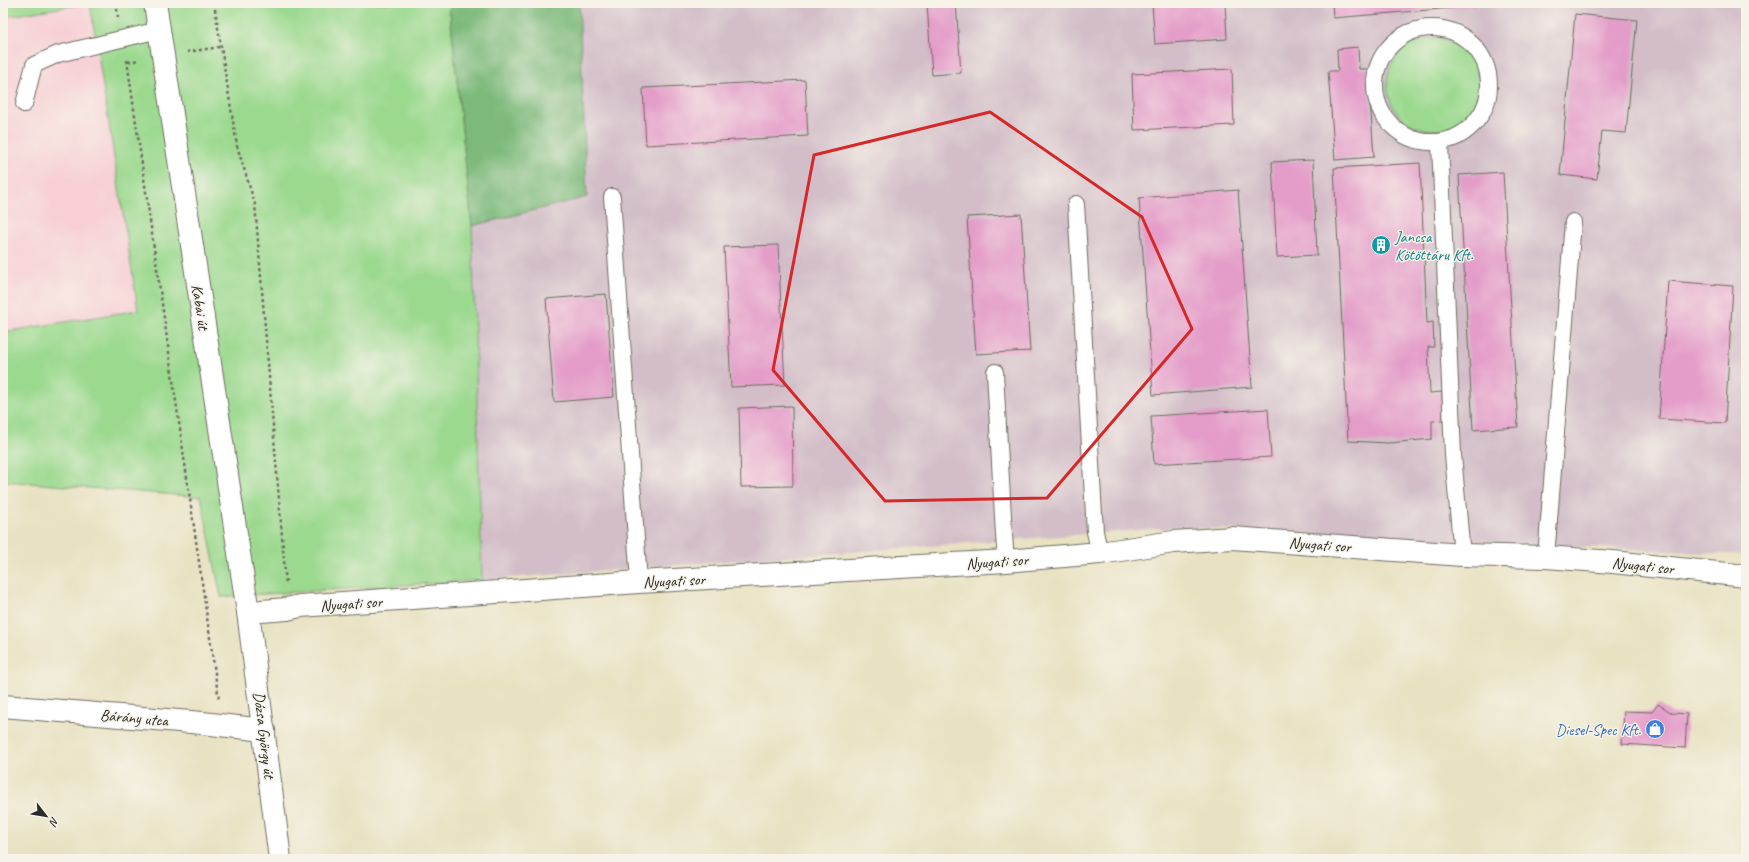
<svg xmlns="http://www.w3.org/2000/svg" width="1749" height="862" font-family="Caveat,sans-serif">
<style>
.built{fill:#f7cfd5}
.industrial{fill:#d2bdc8}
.green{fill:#9bd98f;stroke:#63825d}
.forest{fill:#7cb97a;stroke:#547252}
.building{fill:#e49dc9}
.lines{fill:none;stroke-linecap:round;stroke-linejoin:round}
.lane-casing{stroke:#6d6b60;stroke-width:18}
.street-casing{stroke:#6d6b60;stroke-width:24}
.secondary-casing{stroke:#6d6b60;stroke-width:24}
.path{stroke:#6d6b60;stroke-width:2.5;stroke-dasharray:3 3;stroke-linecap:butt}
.lane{stroke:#fff;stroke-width:16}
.street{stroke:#fff;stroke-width:22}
.secondary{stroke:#fff;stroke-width:22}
.marked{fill:none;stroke:#d62828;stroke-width:3;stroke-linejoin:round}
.labels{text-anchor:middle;stroke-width:3;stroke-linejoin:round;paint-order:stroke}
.culture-label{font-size:16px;fill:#0d838f;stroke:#f7f3e8;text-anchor:start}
.street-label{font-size:16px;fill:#2b2b2b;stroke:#f7f3e8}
.shop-label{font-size:16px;fill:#366cbe;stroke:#f7f3e8;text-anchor:end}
</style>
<rect width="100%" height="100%" fill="#f7f3e8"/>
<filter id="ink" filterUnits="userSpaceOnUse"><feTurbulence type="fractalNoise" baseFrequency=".025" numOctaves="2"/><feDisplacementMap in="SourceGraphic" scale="8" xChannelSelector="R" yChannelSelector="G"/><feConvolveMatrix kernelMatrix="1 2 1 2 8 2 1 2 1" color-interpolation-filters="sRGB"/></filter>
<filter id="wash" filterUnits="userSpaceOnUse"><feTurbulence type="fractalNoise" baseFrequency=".012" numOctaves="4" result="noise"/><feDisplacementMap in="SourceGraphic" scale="16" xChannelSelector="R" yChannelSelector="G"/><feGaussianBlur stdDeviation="0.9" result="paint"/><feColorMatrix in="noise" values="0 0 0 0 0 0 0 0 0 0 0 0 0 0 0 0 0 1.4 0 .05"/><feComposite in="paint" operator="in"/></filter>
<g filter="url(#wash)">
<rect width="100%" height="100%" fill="#e8e2c2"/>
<polygon class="built" points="90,3 138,310 3,332 3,17"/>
<polygon class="industrial" points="579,3 1746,3 1746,555 1179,527 482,580 472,226 587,197"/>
<g class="green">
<polygon points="3,3 449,3 472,226 482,580 221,597 201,497 3,481 3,332 138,310 90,3 3,17"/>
<circle cx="1433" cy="84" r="46"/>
</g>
<polygon class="forest" points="449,3 579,3 587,197 472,226"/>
<g id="blocks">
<g class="building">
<polygon points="927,3 956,3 961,73 932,75"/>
<polygon points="1152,3 1225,3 1227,39 1155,44"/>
<polygon points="1332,3 1476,3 1476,6 1333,18"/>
<polygon points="1575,14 1637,20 1626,133 1602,131 1597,179 1560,175"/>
<polygon points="1358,47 1359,69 1368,69 1374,157 1335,160 1328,71 1338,71 1337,49"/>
<polygon points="1232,69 1234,125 1134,130 1132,74"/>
<polygon points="805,80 808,136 646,145 643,88"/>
<polygon points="1313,160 1317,255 1277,257 1272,162"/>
<polygon points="1420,163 1427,323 1433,322 1434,347 1428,347 1430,393 1442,392 1443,420 1432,421 1432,439 1388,443 1348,441 1334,168"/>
<polygon points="1503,172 1518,427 1473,430 1459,175"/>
<polygon points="1238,190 1252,387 1153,395 1139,198"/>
<polygon points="1021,214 1030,351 976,354 967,217"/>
<polygon points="778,245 785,385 731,387 724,247"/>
<polygon points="1668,281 1733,286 1725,423 1659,419"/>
<polygon points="606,294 614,397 554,402 546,299"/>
<polygon points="792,406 793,486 741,487 739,408"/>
<polygon points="1268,409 1271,457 1154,464 1151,416"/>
<polygon points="1658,704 1672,713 1687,714 1685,748 1622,744 1624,711 1652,712"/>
</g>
</g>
</g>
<g filter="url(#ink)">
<use href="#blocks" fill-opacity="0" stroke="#6d6b60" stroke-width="1"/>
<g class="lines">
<g class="lane-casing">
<g id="lane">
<circle cx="1432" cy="85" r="57"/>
<polyline points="24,104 34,65 58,54 159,30"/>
<polyline points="1440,143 1453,455 1462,555"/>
<polyline points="612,197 639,582"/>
<polyline points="1076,204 1095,532 1100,553"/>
<polyline points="995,372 1004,535 1006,561"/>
<polyline points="1546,557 1573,222"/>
</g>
</g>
<g class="street-casing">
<g id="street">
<polyline points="248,612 287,609 300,606 639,582 1006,561 1100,553 1174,542 1232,538 1462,555 1546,557 1613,562 1746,576"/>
<polyline points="3,706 202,723 264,730"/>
</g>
</g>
<g class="secondary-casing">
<polyline id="secondary" points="155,3 248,612 280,859"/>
</g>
<g class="path">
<polyline points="116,3 118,18"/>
<polyline points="214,3 237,146 255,204 286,585"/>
<polyline points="187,52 220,47"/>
<polyline points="127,60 219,701"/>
<polyline points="128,62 139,60"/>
</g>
<use href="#lane" class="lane"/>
<use href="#street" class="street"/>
<use href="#secondary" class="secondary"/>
</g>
</g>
<path class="marked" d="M990 112 1142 217 1192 329 1047 498 885 501 773 370 814 155Z"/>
<defs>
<g id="building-disc" transform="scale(1)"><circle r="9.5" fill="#0f9aa8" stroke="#f7f3e8"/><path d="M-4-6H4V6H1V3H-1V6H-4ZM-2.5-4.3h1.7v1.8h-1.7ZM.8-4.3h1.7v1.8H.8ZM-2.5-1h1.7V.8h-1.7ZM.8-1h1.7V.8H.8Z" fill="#fff"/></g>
<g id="shop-disc" transform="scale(1)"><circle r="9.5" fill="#3f7fe0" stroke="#f7f3e8"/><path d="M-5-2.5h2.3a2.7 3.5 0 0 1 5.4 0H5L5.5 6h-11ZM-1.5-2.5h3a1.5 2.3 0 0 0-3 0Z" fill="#fff"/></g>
</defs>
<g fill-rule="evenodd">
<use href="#building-disc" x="1381" y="245"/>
<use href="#shop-disc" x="1655" y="729"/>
</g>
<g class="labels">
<g class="culture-label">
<text x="1395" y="242">Jancsa<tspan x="1395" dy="18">Kötöttáru Kft.</tspan></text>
</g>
<g class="street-label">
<text transform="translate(201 307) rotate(81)" y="6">Kabai út</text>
<text transform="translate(1320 544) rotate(4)" y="6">Nyugati sor</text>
<text transform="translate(997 561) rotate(-4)" y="6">Nyugati sor</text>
<text transform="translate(1643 565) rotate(6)" y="6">Nyugati sor</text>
<text transform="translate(674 580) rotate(-3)" y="6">Nyugati sor</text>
<text transform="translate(351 603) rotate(-4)" y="6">Nyugati sor</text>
<text transform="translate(134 717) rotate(5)" y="6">Bárány utca</text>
<text transform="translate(265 735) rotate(83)" y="6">Dózsa György út</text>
</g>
<g class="shop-label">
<text x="1641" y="735">Diesel-Spec Kft.</text>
</g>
</g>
<rect width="1749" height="862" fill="none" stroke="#f7f3e8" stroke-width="16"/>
<g transform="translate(46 816) rotate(121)" stroke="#f7f3e8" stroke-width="3" paint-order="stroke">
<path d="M0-3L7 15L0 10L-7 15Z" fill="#2b2b2b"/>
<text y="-6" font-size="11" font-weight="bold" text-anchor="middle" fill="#2b2b2b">N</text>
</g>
</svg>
